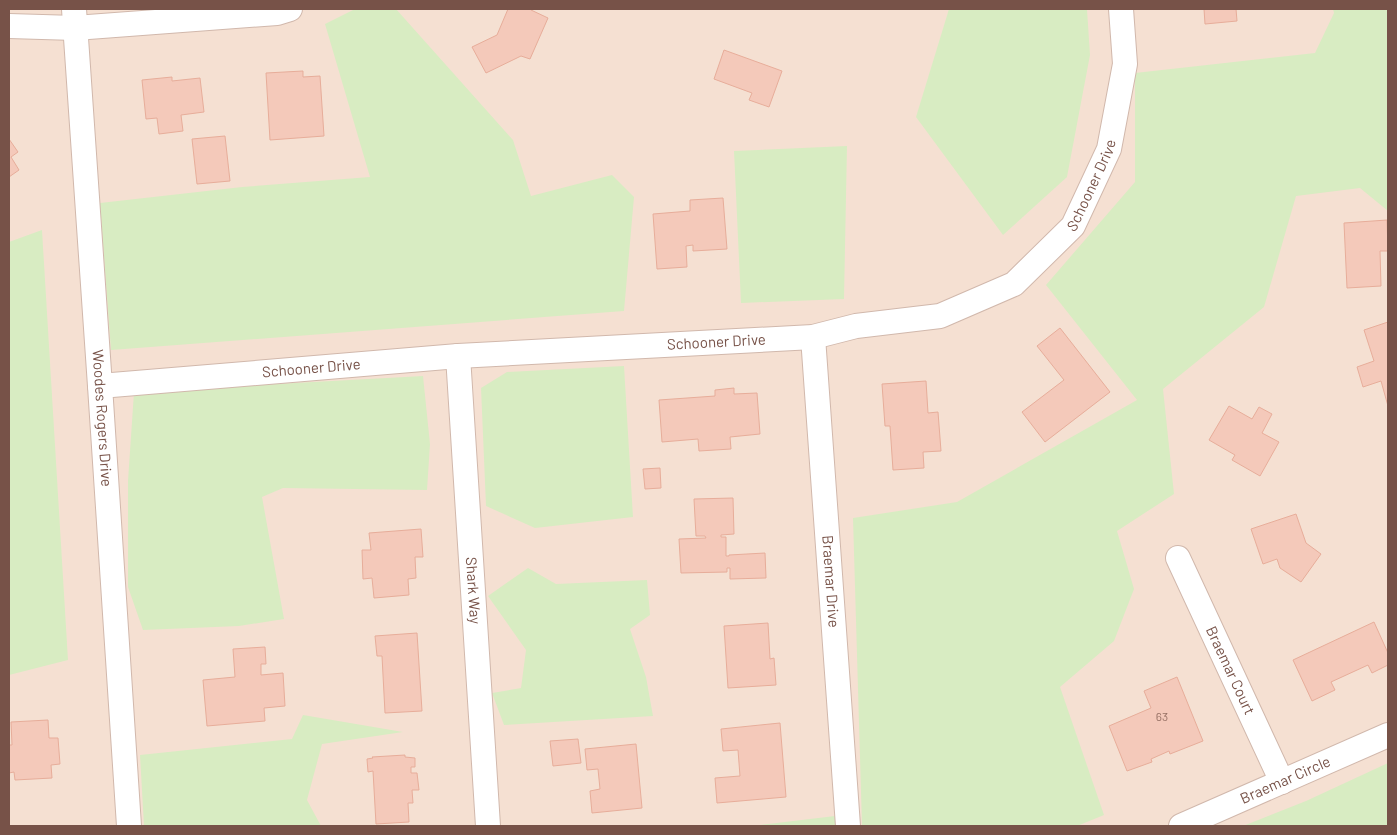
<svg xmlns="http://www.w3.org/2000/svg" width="1397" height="835" font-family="Barlow,sans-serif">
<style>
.residential{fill:#f5e0d2}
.green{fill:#d8ecc2}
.building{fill:#f4c9ba;stroke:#e7ad9a}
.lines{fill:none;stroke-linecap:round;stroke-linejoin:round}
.street-casing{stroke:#d1b8ac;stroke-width:26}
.street{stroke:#fff;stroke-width:24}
.labels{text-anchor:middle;stroke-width:4.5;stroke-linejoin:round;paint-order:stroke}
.number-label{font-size:12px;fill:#967064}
.street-label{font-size:15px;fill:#775248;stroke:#fff4eb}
</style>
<rect width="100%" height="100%" fill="#fdf0e4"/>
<rect class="residential" x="9" y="9" width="1379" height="817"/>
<g class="green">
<polygon points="355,9 396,9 513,140 531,196 612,175 634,197 624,311 111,350 100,203 242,187 370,177 325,24"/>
<polygon points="949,9 1087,9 1090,55 1067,177 1003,235 916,117"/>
<polygon points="1333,9 1388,9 1388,211 1360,188 1296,196 1264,307 1163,389 1174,494 1117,531 1134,589 1114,641 1060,687 1104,815 1077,826 862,826 853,518 957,502 1137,400 1046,285 1135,182 1135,73 1315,53 1334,13"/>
<polygon points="847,146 844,299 741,303 734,151"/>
<polygon points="42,230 68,660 9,675 9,242"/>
<polygon points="624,366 633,517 535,528 486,506 481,388 507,372"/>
<polygon points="423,376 430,444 427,490 283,488 262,497 284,619 239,626 143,630 128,587 128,481 134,392"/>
<polygon points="528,568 556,584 647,580 650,615 630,629 646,677 653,716 504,725 492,693 521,688 526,650 488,596"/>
<polygon points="303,715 403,732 322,744 307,800 321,826 144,826 140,755 292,739"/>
<polygon points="1388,763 1388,826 1243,826 1306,801"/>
<polygon points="835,816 835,826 752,826"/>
</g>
<g class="building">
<polygon points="508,9 532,9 531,10 548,18 530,59 521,56 486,73 472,47 497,35"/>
<polygon points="1204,9 1236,9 1237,21 1205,24"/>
<polygon points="724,50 782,71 769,107 749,100 752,93 714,79"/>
<polygon points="303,71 303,77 320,76 324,136 270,140 266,73"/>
<polygon points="172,77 172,81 200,78 204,112 181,115 183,131 159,134 157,118 146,119 142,80"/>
<polygon points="225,136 230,181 197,184 192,139"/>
<polygon points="9,139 18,152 11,157 19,170 9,177"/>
<polygon points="723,198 727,249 693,251 693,245 686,246 687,267 657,269 653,214 690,211 690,200"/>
<polygon points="1387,220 1388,251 1380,251 1381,286 1347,288 1344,223"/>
<polygon points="1388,322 1388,406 1381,381 1363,387 1357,367 1374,361 1364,330"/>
<polygon points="1060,328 1110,392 1045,442 1022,412 1064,380 1037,346"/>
<polygon points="926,381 928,413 938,412 941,451 923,452 924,468 893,470 890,426 885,426 882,384"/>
<polygon points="734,388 734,394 757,393 760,434 730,437 731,449 699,451 698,439 662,442 659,400 715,396 715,390"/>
<polygon points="1229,406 1252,419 1259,407 1272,414 1262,433 1279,442 1260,476 1232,460 1235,455 1209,440"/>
<polygon points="660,468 661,488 645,489 643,469"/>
<polygon points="733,498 734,534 721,535 721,537 726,537 726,556 729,556 729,555 765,553 766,578 730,579 730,568 727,568 727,572 681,573 679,539 706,538 705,536 696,536 694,499"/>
<polygon points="1296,514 1306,543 1321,554 1301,582 1280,568 1277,559 1263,564 1251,529"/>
<polygon points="421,529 423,557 415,557 416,578 408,579 409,595 374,598 372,578 363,579 362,550 371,550 369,533"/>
<polygon points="1374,622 1388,653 1388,665 1372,673 1368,665 1331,682 1335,690 1312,701 1293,660"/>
<polygon points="768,623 770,659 774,658 776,685 728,688 724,626"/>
<polygon points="417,633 422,711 385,713 382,656 377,656 375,636"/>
<polygon points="265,647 266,664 261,664 261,675 283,673 285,706 264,708 265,721 207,726 203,680 235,677 233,649"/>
<polygon points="1177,677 1203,741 1170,754 1169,751 1151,759 1152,762 1127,771 1109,726 1151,708 1144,691"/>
<polygon points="48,720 49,738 58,738 60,764 51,765 52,778 15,780 14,772 9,773 9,745 12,745 11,722"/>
<polygon points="780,723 786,797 717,803 715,778 740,776 738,750 723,751 721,729"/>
<polygon points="578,739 581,763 553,766 550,741"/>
<polygon points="636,744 642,808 592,813 590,791 600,789 598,769 587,770 585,749"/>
<polygon points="405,755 405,757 415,758 415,767 411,767 411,773 417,773 419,790 412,790 413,803 408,803 409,822 376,824 373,771 368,772 367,759 373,758 372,757"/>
</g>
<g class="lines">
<g class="street-casing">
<g id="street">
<path id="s1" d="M74 9 100 386 129 826"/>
<polyline points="9,26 75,28 277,13 290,9"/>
<path id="s2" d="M813 337 848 826"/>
<path id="s3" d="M458 356 488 826"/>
<path id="s4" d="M100 386 458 356 813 337 856 326 940 316 1014 284 1073 226 1109 149 1125 64 1121 9"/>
<path id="s5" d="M1178 558 1282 782"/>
<path id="s6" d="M1181 826 1388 735"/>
</g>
</g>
<use href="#street" class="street"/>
</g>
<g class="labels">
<g class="number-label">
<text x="1162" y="721">63</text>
</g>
<g class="street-label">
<text dy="5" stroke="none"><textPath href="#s4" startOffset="1052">Schooner Drive</textPath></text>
<text dy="5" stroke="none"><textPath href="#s4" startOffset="618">Schooner Drive</textPath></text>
<text dy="5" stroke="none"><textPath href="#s4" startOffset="212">Schooner Drive</textPath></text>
<text dy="5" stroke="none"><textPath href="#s1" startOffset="410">Woodes Rogers Drive</textPath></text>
<text dy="5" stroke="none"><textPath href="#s2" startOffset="245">Braemar Drive</textPath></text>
<text dy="5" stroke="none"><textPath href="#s3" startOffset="235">Shark Way</textPath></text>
<text dy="5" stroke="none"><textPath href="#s5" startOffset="124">Braemar Court</textPath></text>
<text dy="5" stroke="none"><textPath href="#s6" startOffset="114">Braemar Circle</textPath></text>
</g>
</g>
<rect width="1397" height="835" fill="none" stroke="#775248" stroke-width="20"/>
</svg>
